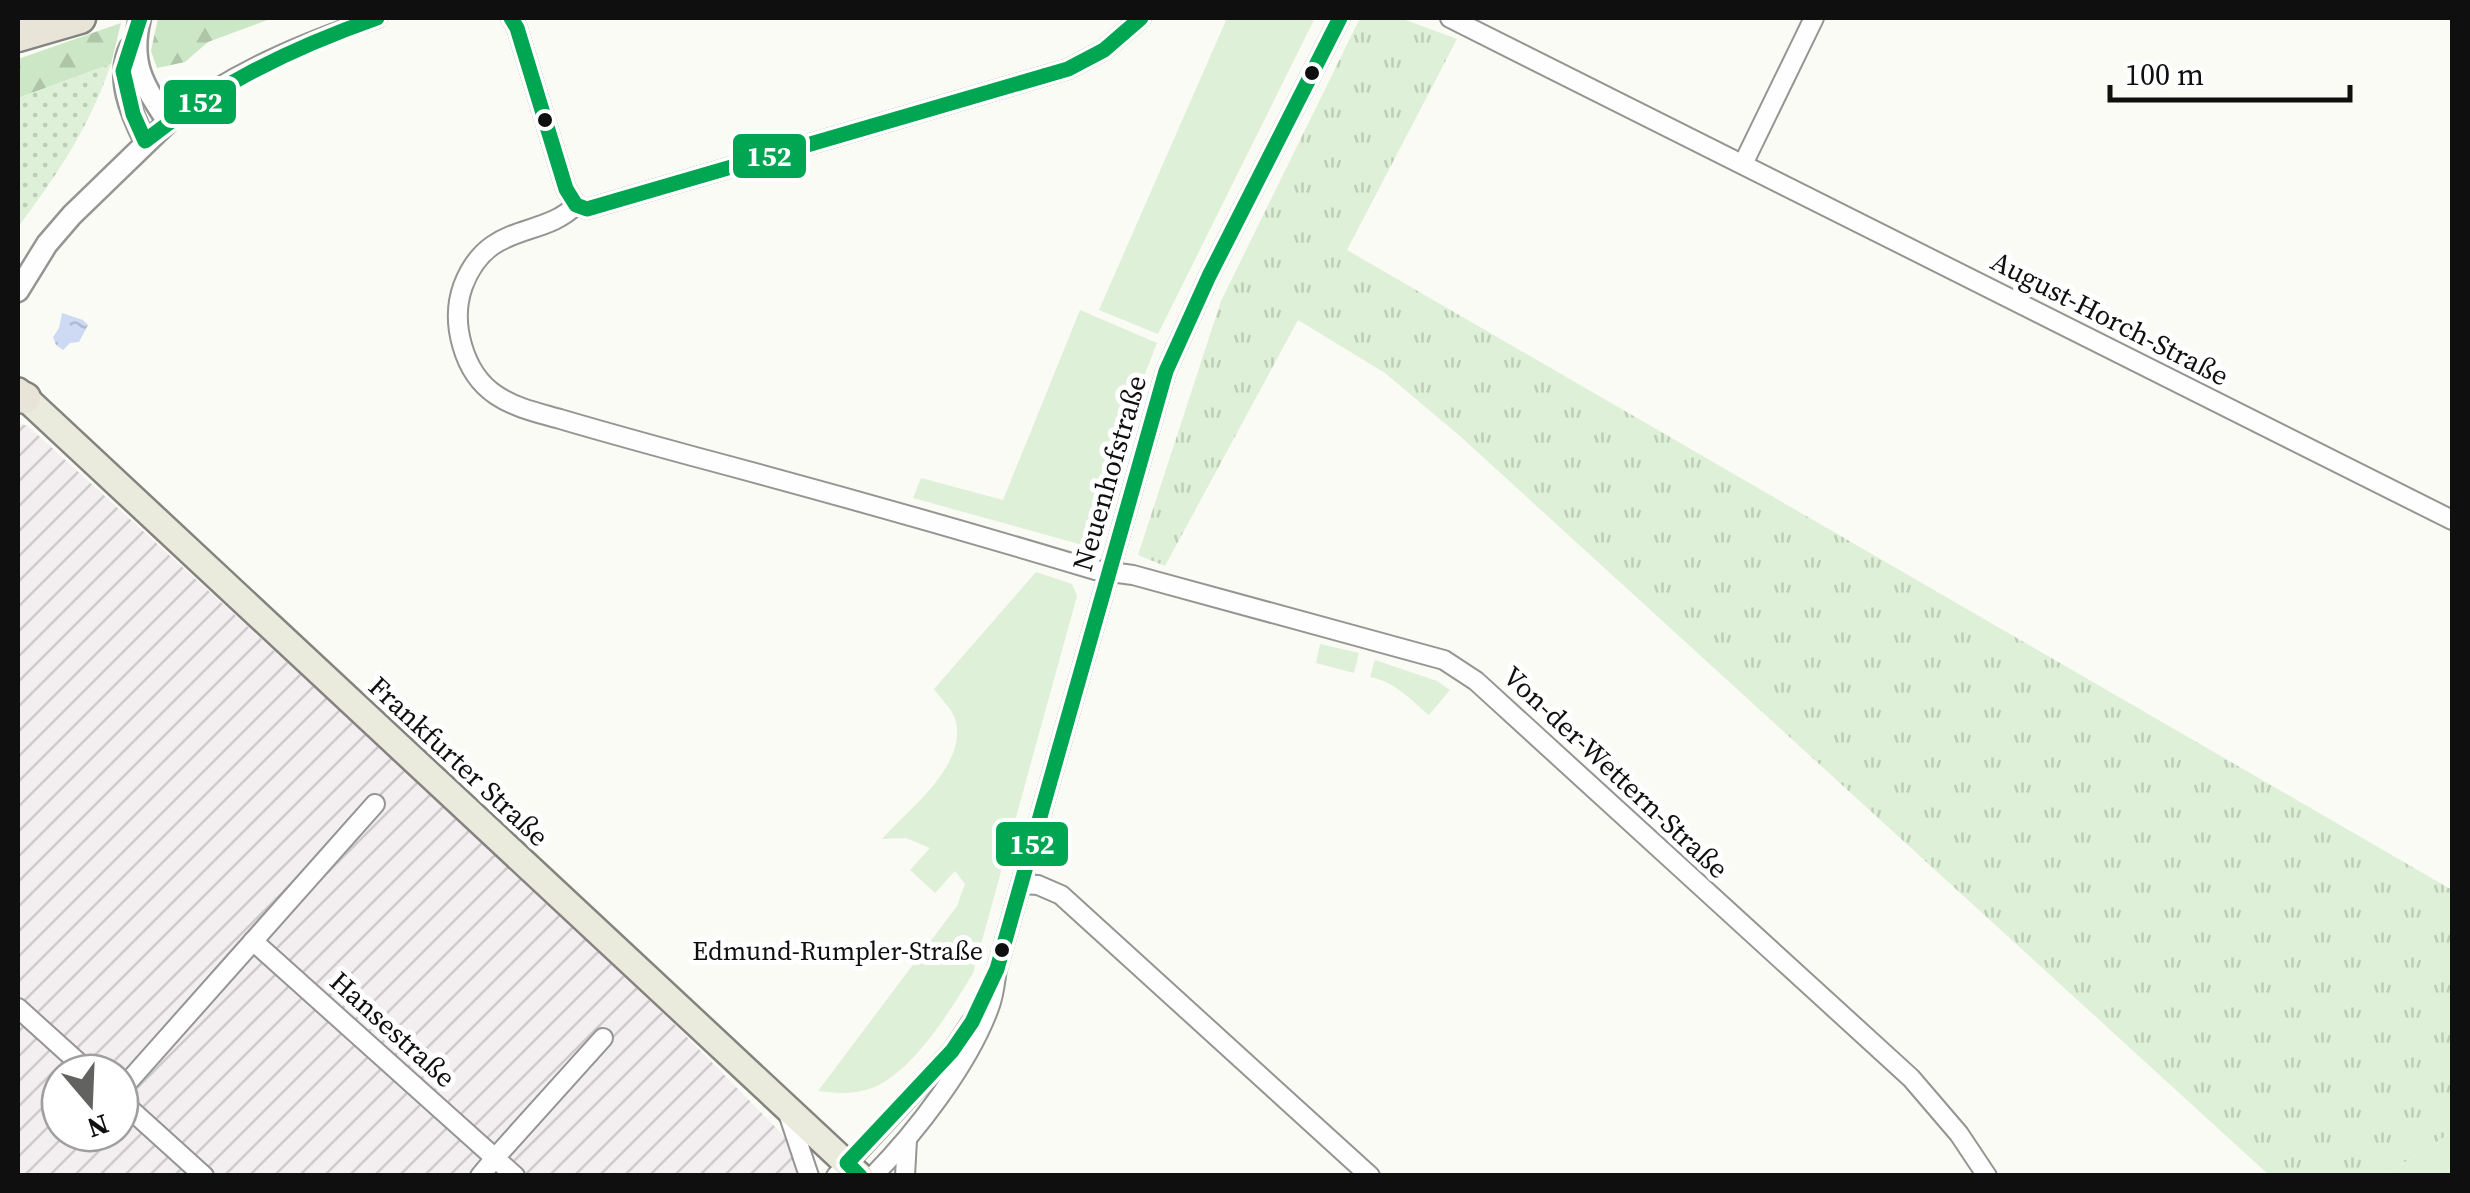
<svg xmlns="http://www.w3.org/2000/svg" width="2470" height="1193" font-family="'Source Serif 4',serif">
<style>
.industrial{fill:url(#industrial-furrows);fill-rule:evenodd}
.grass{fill:#def0d7}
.forest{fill:url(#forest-firs)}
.park{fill:url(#park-tufts)}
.garden{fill:url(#garden-dots)}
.water{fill:url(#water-ripples)}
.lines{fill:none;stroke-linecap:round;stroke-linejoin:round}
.minor-casing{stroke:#959593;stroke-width:22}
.tertiary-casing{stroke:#959593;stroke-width:25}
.primary-casing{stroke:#838380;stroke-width:30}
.motorway-casing{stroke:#838380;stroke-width:35}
.minor{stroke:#fefefe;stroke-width:18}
.tertiary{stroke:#fefefe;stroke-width:20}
.primary{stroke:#eaebdc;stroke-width:25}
.motorway{stroke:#e8e4d7;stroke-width:30}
.bus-1-casing{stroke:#fff;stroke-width:22}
.bus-1{stroke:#00a651;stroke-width:15}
.bus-dot{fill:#0f0f0f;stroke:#fff;stroke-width:4}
.labels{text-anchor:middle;stroke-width:10;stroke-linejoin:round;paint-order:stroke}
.bus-label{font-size:26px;fill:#0f0f0f;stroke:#fff;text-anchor:end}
.street-label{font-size:28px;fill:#0f0f0f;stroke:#fff}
.line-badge{stroke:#fff;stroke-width:4}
.badge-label{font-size:28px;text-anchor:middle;font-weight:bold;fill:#fff}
</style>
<defs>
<pattern id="industrial-furrows" width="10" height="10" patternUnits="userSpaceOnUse" patternTransform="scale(2.5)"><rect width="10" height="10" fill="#f3eef0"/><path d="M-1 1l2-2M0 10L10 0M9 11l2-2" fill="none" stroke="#cfcbcd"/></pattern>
<pattern id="forest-firs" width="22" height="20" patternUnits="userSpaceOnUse" patternTransform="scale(2.5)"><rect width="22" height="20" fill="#cce7c5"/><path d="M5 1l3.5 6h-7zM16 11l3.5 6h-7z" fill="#aec5a8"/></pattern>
<pattern id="park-tufts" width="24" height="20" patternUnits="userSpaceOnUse" patternTransform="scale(2.5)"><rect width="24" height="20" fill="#def0d7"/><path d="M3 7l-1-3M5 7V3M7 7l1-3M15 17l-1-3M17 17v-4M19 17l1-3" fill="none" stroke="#bdcdb7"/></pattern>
<pattern id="garden-dots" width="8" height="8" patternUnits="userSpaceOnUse" patternTransform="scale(2.5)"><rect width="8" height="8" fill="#def0d7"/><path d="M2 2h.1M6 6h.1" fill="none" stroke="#bdcdb7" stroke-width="1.8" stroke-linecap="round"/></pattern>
<pattern id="water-ripples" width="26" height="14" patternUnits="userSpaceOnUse" patternTransform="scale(2.5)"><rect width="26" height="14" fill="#cedaf3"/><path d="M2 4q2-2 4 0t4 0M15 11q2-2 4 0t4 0" fill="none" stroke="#b0bacf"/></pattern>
</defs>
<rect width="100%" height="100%" fill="#fbfbf5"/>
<path class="industrial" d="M18 423 28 426 469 829 676 1026 785 1137 800 1175H18ZM60 1073H120V1133H60Z"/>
<g class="grass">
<polygon points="1227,18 1315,18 1158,334 1099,310"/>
<polygon points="1080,310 1157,343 1138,392 1094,543 1079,544 913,498 921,478 1003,500"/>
<path d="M1036 572 1072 584 1077 596 973 973C951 1010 912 1073 872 1088 854 1095 836 1093 818 1091L957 906 965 884 955 871 935 893 910 870 930 848 906 838 882 839C909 809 966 766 956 722 954 711 941 699 934 689Z"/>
<polygon points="1320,644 1359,653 1354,673 1316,663"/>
<path d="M1375 660 1437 681 1450 690 1429 715C1411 700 1394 681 1370 677Z"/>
<polygon points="2452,1132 2452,1175 2384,1175"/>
</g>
<g class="forest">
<polygon points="158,18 273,18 208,42 185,62 157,68 151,51"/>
<polygon points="121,23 111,64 18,98 18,59"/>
</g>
<polygon class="park" points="1360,18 1400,18 1457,39 1347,250 2452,890 2452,1132 2384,1175 2269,1175 1461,437 1385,373 1298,320 1165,566 1138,555 1221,301"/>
<path class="garden" d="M111 64C90 126 57 175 18 227V98Z"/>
<polygon class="water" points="62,313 83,320 88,325 79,342 70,343 63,350 56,345 53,337 59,328"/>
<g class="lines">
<g class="minor-casing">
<g id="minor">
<polyline points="511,18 517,28 566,189 576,205 587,209 1068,69 1104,50 1141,18"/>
<polyline points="1450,18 2452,520"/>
<path d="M168 122C231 73 302 43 377 18"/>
<polyline points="1743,164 1814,18"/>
<path d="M576 205C541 240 488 220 463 286 450 322 463 373 496 395 515 408 539 413 560 419 604 432 648 444 692 456 827 492 962 530 1095 570L1133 575 1444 660 1476 681 1911 1078 1959 1134 1987 1176"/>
<polyline points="1021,884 1038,885 1061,895 1370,1176"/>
<polyline points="253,941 495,1158 480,1176"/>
<polyline points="18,1008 90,1073"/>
<polyline points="120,1091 375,804"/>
<polyline points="120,1100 204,1176"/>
<polyline points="789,1116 809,1176"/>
<polyline points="515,1176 495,1158 603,1038"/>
<polyline points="836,1176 952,1051 974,1018"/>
<path d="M873 1176C916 1132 968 1065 989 1008 994 996 995 982 997 969L1166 371 1209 276 1340 18"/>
<polyline points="905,1176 907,1140"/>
</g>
</g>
<g class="tertiary-casing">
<g id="tertiary">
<path d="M130 48C116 78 131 113 145 141"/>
<path d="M18 291 47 244 72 215 168 122C143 84 129 64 140 18"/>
</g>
</g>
<g class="primary-casing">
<polyline id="primary" points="18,391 860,1176"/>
</g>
<g class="motorway-casing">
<g id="motorway">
<polyline points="18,36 80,18"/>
<polyline points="18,395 25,398"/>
</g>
</g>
<use href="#minor" class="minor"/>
<use href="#tertiary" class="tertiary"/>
<use href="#primary" class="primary"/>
<use href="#motorway" class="motorway"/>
<g class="bus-1-casing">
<g id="bus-1">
<path d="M140 18 123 71 133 114 145 141C216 85 292 48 377 18"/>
<polyline points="511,18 517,28 566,189 576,205 587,209 1068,69 1104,50 1141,18"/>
<polyline points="860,1176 847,1163 952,1051 972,1022 997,969 1166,371 1209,276 1340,18"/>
</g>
</g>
<use href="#bus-1" class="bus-1"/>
</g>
<g class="bus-dot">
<circle cx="1312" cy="73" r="9"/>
<circle cx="545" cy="120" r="9"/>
<circle cx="1002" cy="950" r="9"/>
</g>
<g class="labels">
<g class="bus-label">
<text x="983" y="960">Edmund-Rumpler-Straße</text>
</g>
<g class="street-label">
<text transform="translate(2110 318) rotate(27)" y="10">August-Horch-Straße</text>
<text transform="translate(1109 473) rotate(-74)" y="10">Neuenhofstraße</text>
<text transform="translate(459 761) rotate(43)" y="10">Frankfurter Straße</text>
<text transform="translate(1616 772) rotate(43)" y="10">Von-der-Wettern-Straße</text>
<text transform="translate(393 1029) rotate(42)" y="10">Hansestraße</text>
</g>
</g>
<g class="line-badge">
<rect x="162" y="78" width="76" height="48" rx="10" fill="#00a651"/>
<rect x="731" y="132" width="77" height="48" rx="10" fill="#00a651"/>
<rect x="994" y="820" width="76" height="48" rx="10" fill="#00a651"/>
</g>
<g class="badge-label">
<text x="200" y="112">152</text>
<text x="769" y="166">152</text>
<text x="1032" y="854">152</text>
</g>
<rect width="2470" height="1193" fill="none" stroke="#0f0f0f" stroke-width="40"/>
<g transform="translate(90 1103) rotate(161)"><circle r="48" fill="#ffffff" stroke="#9f9f9f" stroke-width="2.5"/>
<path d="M0-8L18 38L0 25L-18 38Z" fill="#626260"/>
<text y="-15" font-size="28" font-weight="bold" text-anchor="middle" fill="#0f0f0f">N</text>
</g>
<path d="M2110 85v15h240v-15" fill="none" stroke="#0f0f0f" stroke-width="5"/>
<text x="2125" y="85" font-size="30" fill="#0f0f0f" stroke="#ffffff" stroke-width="8" paint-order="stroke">100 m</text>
</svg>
